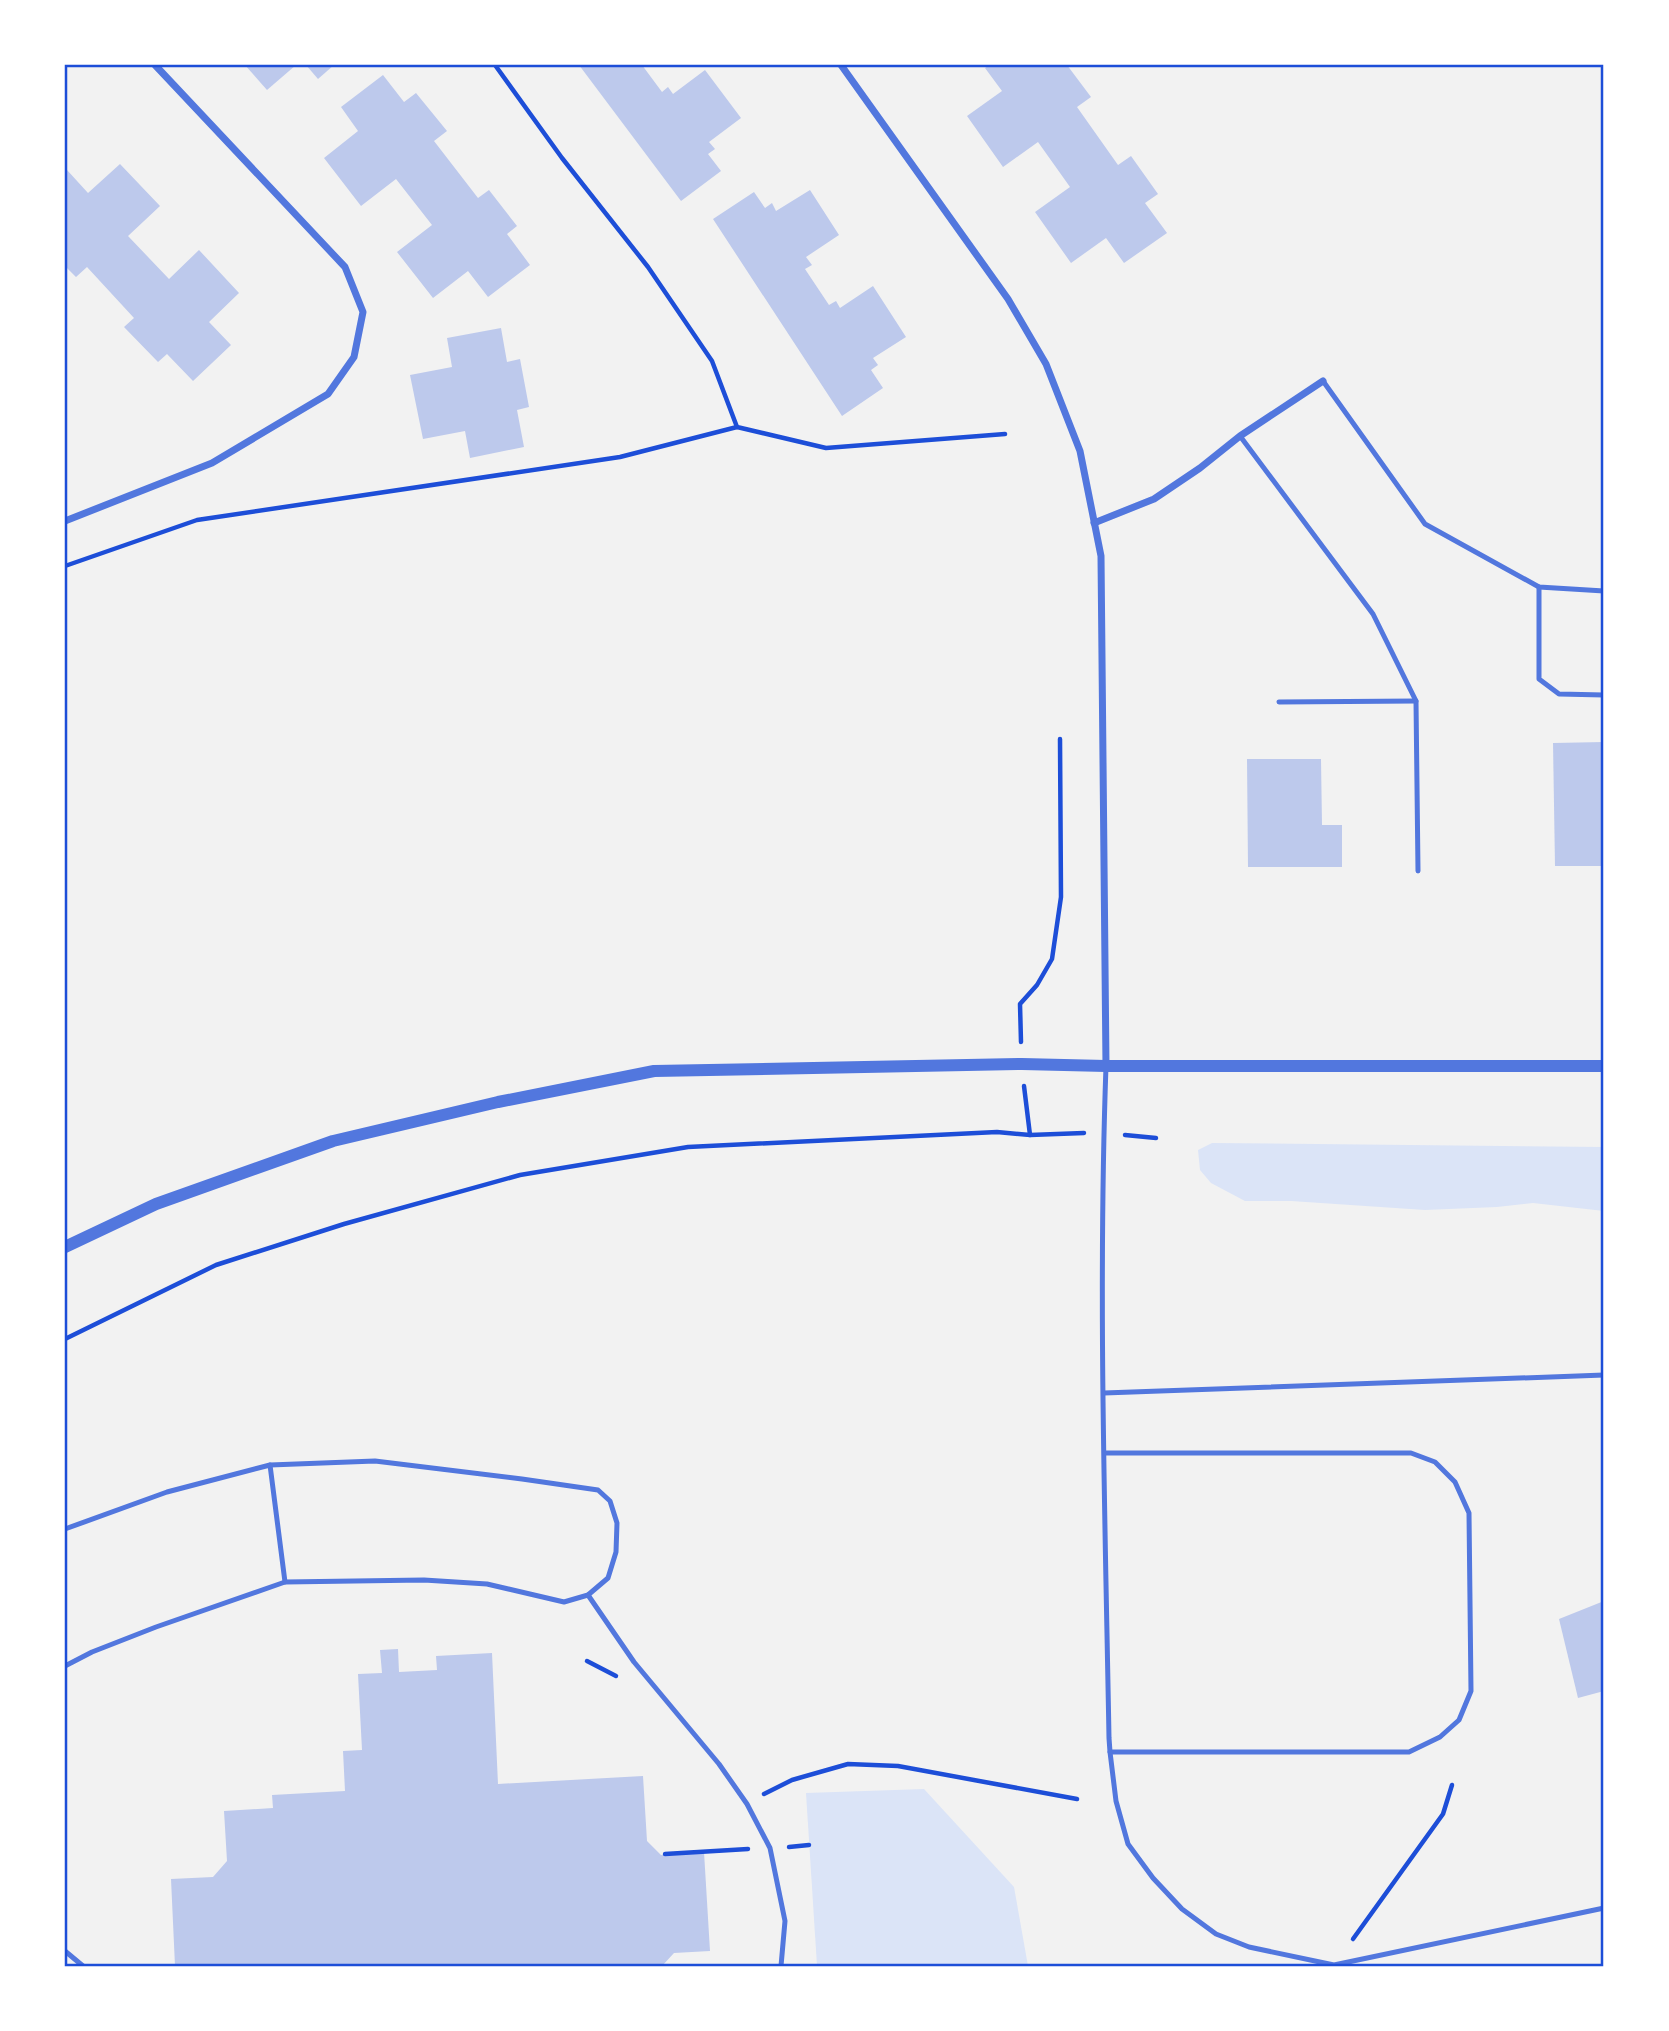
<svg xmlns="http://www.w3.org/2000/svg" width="1669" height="2031" font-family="'Work Sans',sans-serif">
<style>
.green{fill:#dbe4f7}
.building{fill:#bdc9ec}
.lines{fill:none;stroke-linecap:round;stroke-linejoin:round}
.path{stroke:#1d4ed8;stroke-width:4.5}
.service{stroke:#5277de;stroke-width:5}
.minor{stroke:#5277de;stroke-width:7}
.tertiary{stroke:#5277de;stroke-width:12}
.neatline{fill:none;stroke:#1d4ed8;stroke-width:2.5}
</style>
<rect width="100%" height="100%" fill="#f2f2f2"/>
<g class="green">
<polygon points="1212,1143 1604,1147 1604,1211 1533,1203 1497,1207 1425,1210 1291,1201 1245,1201 1211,1183 1200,1170 1198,1150"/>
<polygon points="924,1789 1014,1887 1028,1966 817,1966 806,1793"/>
</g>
<g class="building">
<polygon points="245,65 296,65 267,90"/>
<polygon points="306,65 334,65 318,79"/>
<polygon points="579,65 642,65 662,92 668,87 673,94 705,70 741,118 709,142 715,149 708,154 721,171 681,201"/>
<polygon points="989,65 1067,65 1091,97 1077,107 1118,165 1131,156 1158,194 1145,203 1167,233 1124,263 1106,238 1071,263 1035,212 1070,187 1038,142 1003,167 967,116 1002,91 985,68"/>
<polygon points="383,75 404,102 416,93 447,131 434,141 478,198 489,190 517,226 507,234 530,265 488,297 468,271 433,298 397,252 432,225 396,179 361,206 324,158 358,131 341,107"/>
<polygon points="120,164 160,206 128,236 169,279 199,250 239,293 209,322 231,345 193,381 167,354 158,362 124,327 134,318 87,267 76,277 65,266 65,172 67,170 88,193"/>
<polygon points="810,190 839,235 806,257 812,265 805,269 829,305 836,301 840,308 873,286 906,337 873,358 878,365 871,370 883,388 842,416 713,219 754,192 765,208 772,203 776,211"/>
<polygon points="501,328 507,362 520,359 529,407 517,410 524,447 470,458 465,431 423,439 410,375 452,367 447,338"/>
<polygon points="1604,742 1604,866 1555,866 1553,743"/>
<polygon points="1247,759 1321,759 1322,825 1342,825 1342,867 1248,867"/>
<polygon points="1604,1601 1604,1691 1578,1698 1559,1619"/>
<polygon points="398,1649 399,1672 437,1670 436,1656 492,1653 498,1784 643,1776 647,1841 661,1855 704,1852 710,1951 674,1953 662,1966 175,1966 171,1879 213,1877 227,1861 224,1811 273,1808 272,1795 345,1791 343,1751 362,1750 358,1674 382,1673 380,1650"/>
</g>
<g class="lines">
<g class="path">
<polyline points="495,65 562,158 648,267 712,361 737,427 826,448 1005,434"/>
<polyline points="65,566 197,520 620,457 737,427"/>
<polyline points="1021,1042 1020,1004 1037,985 1052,959 1061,897 1060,739"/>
<polyline points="1024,1086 1030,1135"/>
<polyline points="1125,1135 1156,1138"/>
<polyline points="65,1339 216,1265 344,1224 520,1175 688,1147 997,1132 1030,1135 1084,1133"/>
<polyline points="587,1661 616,1676"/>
<polyline points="764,1794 792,1780 848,1764 898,1766 1077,1799"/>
<polyline points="789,1847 809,1845"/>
<polyline points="665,1854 748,1849"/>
<polyline points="1353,1939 1443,1814 1452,1785"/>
</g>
<g class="service">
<polyline points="1323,381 1425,524 1539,587 1604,591"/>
<polyline points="1240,436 1373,614 1416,701 1418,871"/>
<polyline points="1539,587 1539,679 1559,694 1604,695"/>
<polyline points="1279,702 1416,701"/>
<polyline points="1104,1393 1604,1375"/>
<path d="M1104 1453H1411L1435 1462 1455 1482 1469 1513 1471 1691 1459 1720 1440 1737 1409 1752H1110L1109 1738C1105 1514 1098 1289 1106 1066"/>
<polyline points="270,1465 285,1582"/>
<polyline points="65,1529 167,1492 270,1465 375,1461 522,1479 598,1490 610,1501 617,1523 616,1552 608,1578 588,1595 564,1602 487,1584 424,1580 285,1582 156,1627 92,1652 65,1666"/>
<polyline points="588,1595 634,1662 719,1764 747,1804 770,1848 785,1921 781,1966"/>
<polyline points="1110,1752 1116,1801 1128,1844 1153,1878 1182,1909 1216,1934 1249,1947 1334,1965 1604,1908"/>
<polyline points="65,1951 83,1966"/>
</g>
<g class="minor">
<polyline points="841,65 1008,299 1046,364 1080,451 1101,556 1106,1066"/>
<polyline points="65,521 212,463 328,394 354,357 363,312 345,267 155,65"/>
<polyline points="1094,523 1154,499 1200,468 1240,436 1323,381"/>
</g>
<polyline class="tertiary" points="65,1247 156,1204 333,1141 498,1102 654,1071 1022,1064 1106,1066 1604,1066"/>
</g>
<rect width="1669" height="2031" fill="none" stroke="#ffffff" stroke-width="133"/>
<rect x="66" y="66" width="1536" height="1899" class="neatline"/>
</svg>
